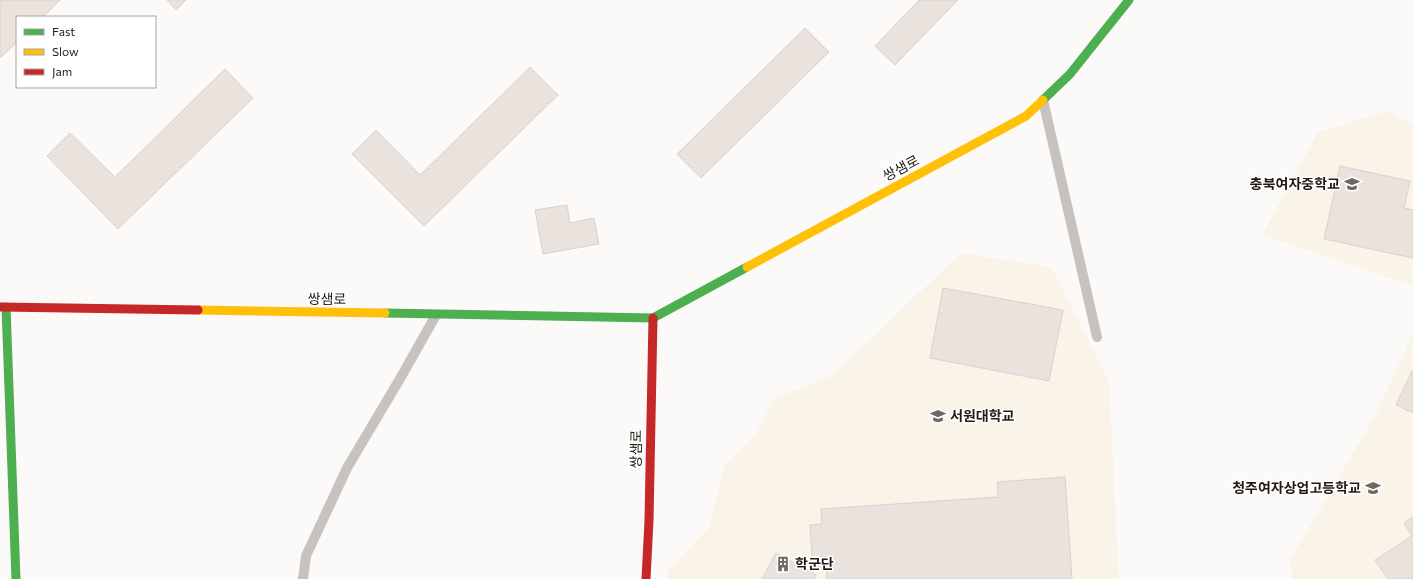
<svg xmlns="http://www.w3.org/2000/svg" width="1413" height="579" font-family="Commissioner,'Noto Sans KR',sans-serif">
<style>
.education{fill:#faf4e8}
.building{fill:#eae2dc;stroke:#d7d2ce}
.lines{fill:none;stroke-linecap:round;stroke-linejoin:round}
.lane{stroke:#c6c2c0;stroke-width:10}
.fast{stroke:#4caf50;stroke-width:9}
.slow{stroke:#ffc107;stroke-width:9}
.jam{stroke:#c62828;stroke-width:9}
.labels{text-anchor:middle;stroke-width:3;stroke-linejoin:round;paint-order:stroke}
.street-label{font-size:14px;fill:#221a14;stroke:#fff}
.poi-label{font-size:14px;font-weight:bold;fill:#221a14;stroke:#fff;text-anchor:end}
</style>
<rect width="100%" height="100%" fill="#fcfaf8"/>
<g class="education">
<polygon points="1387,111 1413,124 1413,286 1262,235 1318,132"/>
<polygon points="961,253 1051,267 1109,381 1119,579 668,579 668,571 709,527 724,466 756,434 774,398 830,377"/>
<polygon points="1413,334 1413,579 1293,579 1290,560 1375,416"/>
</g>
<g class="building">
<polygon points="0,0 60,0 43,17 17,17 17,42 0,58"/>
<polygon points="167,0 186,0 176,10"/>
<polygon points="919,0 958,0 895,65 875,46"/>
<polygon points="805,28 829,52 701,178 677,154"/>
<polygon points="530,67 558,95 424,226 352,154 376,130 420,175"/>
<polygon points="225,69 253,98 118,229 47,156 70,133 115,177"/>
<polygon points="1340,166 1410,181 1404,208 1413,210 1413,258 1324,239"/>
<polygon points="567,205 570,223 594,218 599,244 543,254 535,210"/>
<polygon points="943,288 1063,310 1049,381 930,358"/>
<polygon points="1412,371 1413,372 1413,413 1396,405"/>
<polygon points="1065,477 1072,579 827,579 826,568 813,569 810,525 822,524 821,509 998,497 997,482"/>
<polygon points="1413,517 1413,579 1388,579 1375,560 1412,536 1404,523"/>
<polygon points="776,553 816,575 814,579 762,579"/>
</g>
<g class="lines">
<g class="lane">
<polyline points="1043,100 1097,337"/>
<polyline points="303,579 306,556 347,468 401,377 436,315"/>
</g>
<g class="fast">
<polyline points="1043,100 1070,74 1129,0"/>
<polyline points="6,307 16,579"/>
<polyline points="385,313 653,318 747,267"/>
</g>
<g class="slow">
<polyline points="747,267 1026,116 1043,100"/>
<polyline points="198,310 385,313"/>
</g>
<g class="jam">
<polyline points="0,307 198,310"/>
<polyline points="646,579 649,521 653,318"/>
</g>
</g>
<defs>
<g id="school-bare" transform="scale(1.2)"><path d="M0-5L7-2L0 1L-7-2ZM-4 1L0 2.5L4 1V4Q0 6-4 4Z" fill="#6e6864" stroke="#fff" stroke-width="2.5" paint-order="stroke"/></g>
<g id="university-bare" transform="scale(1.2)"><path d="M0-5L7-2L0 1L-7-2ZM-4 1L0 2.5L4 1V4Q0 6-4 4Z" fill="#6e6864" stroke="#fff" stroke-width="2.5" paint-order="stroke"/></g>
<g id="building-bare" transform="scale(1.2)"><path d="M-4-6H4V6H1V3H-1V6H-4ZM-2.5-4.3h1.7v1.8h-1.7ZM.8-4.3h1.7v1.8H.8ZM-2.5-1h1.7V.8h-1.7ZM.8-1h1.7V.8H.8Z" fill="#6e6864" stroke="#fff" stroke-width="2.5" paint-order="stroke"/></g>
</defs>
<g fill-rule="evenodd">
<use href="#school-bare" x="1352" y="184"/>
<use href="#university-bare" x="938" y="416"/>
<use href="#school-bare" x="1373" y="488"/>
<use href="#building-bare" x="783" y="564"/>
</g>
<g class="labels">
<g class="street-label">
<text transform="translate(901 168) rotate(-28)" y="5">쌍샘로</text>
<text transform="translate(327 299) rotate(1)" y="5">쌍샘로</text>
<text transform="translate(636 449) rotate(-89)" y="5">쌍샘로</text>
</g>
<g class="poi-label">
<text x="1340" y="189">충북여자중학교</text>
<text x="950" y="421" text-anchor="start">서원대학교</text>
<text x="1361" y="493">청주여자상업고등학교</text>
<text x="795" y="569" text-anchor="start">학군단</text>
</g>
</g>
<rect x="16" y="16" width="140" height="72" fill="#ffffff" stroke="#a7a3a1"/>
<rect x="24" y="29" width="20" height="6" fill="#4caf50" stroke="#a7a3a1"/>
<text x="52" y="36" font-size="12" fill="#221a14">Fast</text>
<rect x="24" y="49" width="20" height="6" fill="#ffc107" stroke="#a7a3a1"/>
<text x="52" y="56" font-size="12" fill="#221a14">Slow</text>
<rect x="24" y="69" width="20" height="6" fill="#c62828" stroke="#a7a3a1"/>
<text x="52" y="76" font-size="12" fill="#221a14">Jam</text>
</svg>
